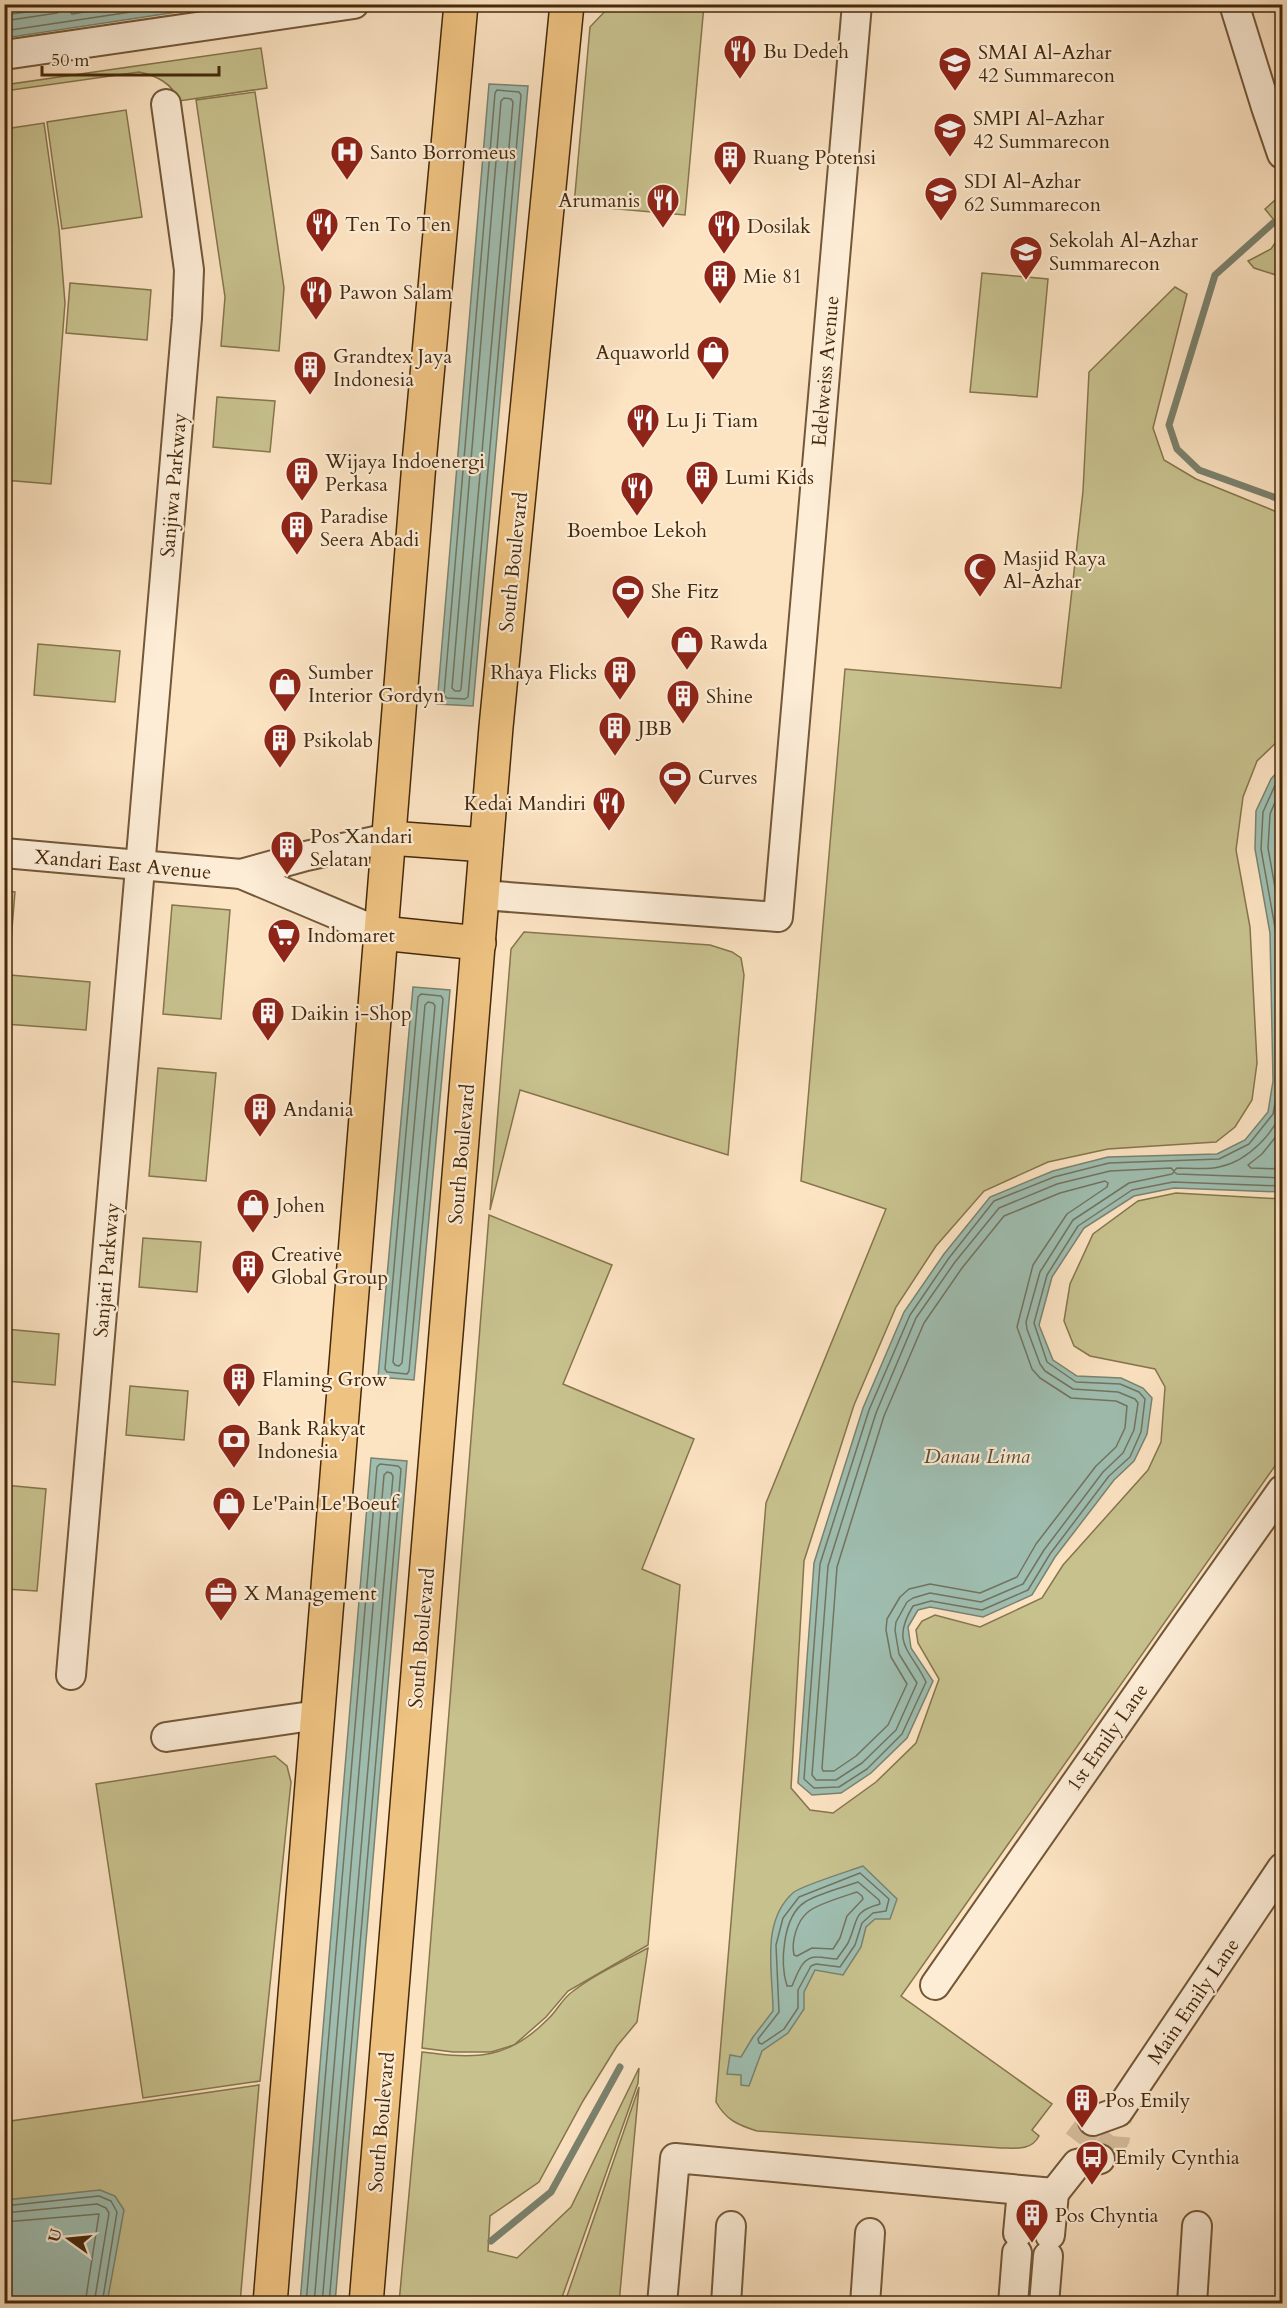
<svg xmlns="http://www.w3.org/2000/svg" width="1287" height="2308" font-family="Cardo,serif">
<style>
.green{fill:#c7c18e;stroke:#86754c;stroke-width:1.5}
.water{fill:#9fbeb1;stroke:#7b826e;stroke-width:1.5}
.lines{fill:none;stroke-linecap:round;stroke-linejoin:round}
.shore{stroke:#72745e;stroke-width:1.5}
.stream{stroke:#7b826e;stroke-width:7}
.minor-tunnel{stroke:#d7be9d;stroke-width:28;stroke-dasharray:28 14;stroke-linecap:butt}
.minor-casing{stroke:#735838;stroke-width:32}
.major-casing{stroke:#45290a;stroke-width:36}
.minor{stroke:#fdedd7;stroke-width:28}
.major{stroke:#eec281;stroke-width:33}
.labels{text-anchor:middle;stroke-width:4.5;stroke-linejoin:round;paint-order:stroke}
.poi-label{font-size:20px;fill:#45290a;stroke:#fdedd7;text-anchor:start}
.street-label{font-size:20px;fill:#45290a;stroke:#fdedd7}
.water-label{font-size:21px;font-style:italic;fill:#5c4e34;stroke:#fdedd7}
</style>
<rect width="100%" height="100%" fill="#fce3c2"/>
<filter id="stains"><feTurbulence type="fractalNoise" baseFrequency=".00333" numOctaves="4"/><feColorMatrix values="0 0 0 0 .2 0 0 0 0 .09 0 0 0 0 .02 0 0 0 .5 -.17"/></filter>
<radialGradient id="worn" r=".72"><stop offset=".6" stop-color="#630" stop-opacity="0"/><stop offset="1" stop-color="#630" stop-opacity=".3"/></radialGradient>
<g class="green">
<polygon points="615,4 704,5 685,215 574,205 590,27 608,8"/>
<path d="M261 48 267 88 179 101C172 83 157 76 139 72L5 91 4 85Z"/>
<polygon points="255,92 284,288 279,351 221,346 225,297 196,100"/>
<polygon points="126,110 142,217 62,229 47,122"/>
<polygon points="44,123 59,229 65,303 51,484 4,480 5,129"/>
<polygon points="1282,194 1282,230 1265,209"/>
<polygon points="1282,233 1282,277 1254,268 1248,261 1271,249"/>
<polygon points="982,273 1048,279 1037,397 970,392"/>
<polygon points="70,283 151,290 147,340 66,333"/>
<path d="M1175 287 1187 294 1153 428 1164 460 1196 479 1282 514V737L1257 761 1243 797 1236 850 1250 927 1257 1063 1252 1100 1235 1127 1216 1142 1108 1149 1048 1162 984 1191 936 1246 896 1307 854 1405 804 1561 791 1788 810 1810 833 1813 876 1782 916 1743 939 1679 918 1643 916 1630 922 1621 935 1615 980 1627 1042 1598 1063 1565 1148 1470 1161 1442 1165 1387 1155 1369 1090 1356 1074 1346 1064 1321 1070 1284 1093 1234 1138 1201 1176 1193 1282 1199V1456L901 1996 1052 2104 1032 2130 1039 2136C1031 2151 1016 2148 1001 2148L757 2131C738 2125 726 2120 716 2102L766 1503 886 1209 801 1181 845 669 1061 688 1083 491 1089 372Z"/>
<polygon points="217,397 275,401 270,452 213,447"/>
<polygon points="38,644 120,651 115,702 34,695"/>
<polygon points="5,891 15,892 5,1014 4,891"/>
<polygon points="172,905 230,910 221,1019 163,1014"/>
<polygon points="524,932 710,945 732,952 741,958 744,975 728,1155 520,1090 490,1210 511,949"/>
<polygon points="10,975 90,982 86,1030 5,1024"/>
<polygon points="158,1068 216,1073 206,1181 149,1176"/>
<polygon points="489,1215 612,1265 563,1384 694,1439 642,1569 680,1585 648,1945 568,1991 546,2017 514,2045 491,2052 453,2052 422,2048"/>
<polygon points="143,1238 201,1242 197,1292 139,1287"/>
<polygon points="5,1329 59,1334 55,1385 5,1381"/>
<polygon points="130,1386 188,1391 184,1440 126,1435"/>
<polygon points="4,1485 46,1489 37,1591 5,1589"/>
<polygon points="275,1756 287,1766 291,1782 260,2081 143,2098 96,1784"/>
<path d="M648 1948 637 2022 617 2046 583 2101 539 2182 490 2216 488 2251 517 2258 571 2207 639 2068 638 2083 560 2303H399L422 2052C476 2059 508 2060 548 2019 557 2011 562 1999 572 1992 595 1974 622 1962 648 1948Z"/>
<polygon points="259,2085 240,2303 5,2303 4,2122"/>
<polygon points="639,2087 619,2303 563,2303 566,2299"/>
</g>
<g class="water">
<polygon points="75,5 75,4 224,5 5,38 5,15"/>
<polygon points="489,84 528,86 473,706 437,704"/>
<polygon points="1282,767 1282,1192 1174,1188 1134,1196 1084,1228 1052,1277 1039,1325 1053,1360 1077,1376 1121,1378 1143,1388 1152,1398 1147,1434 1134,1461 1114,1480 1055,1557 1032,1595 983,1617 930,1607 918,1610 908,1627 911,1648 933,1681 907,1738 871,1773 841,1793 812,1795 798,1783 814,1563 863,1408 904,1312 944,1254 990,1197 1053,1171 1108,1157 1217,1154 1245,1140 1268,1112 1273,1081 1270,933 1255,849 1256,811 1271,779"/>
<polygon points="413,987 450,990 414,1380 378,1377"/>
<polygon points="371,1458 407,1461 335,2303 300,2303"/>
<path d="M863 1866 897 1899 890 1919H875L866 1927 861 1947 843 1975 815 1970 804 1992V2009L788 2033 762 2051 749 2086 741 2085V2075L727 2074 730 2055 741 2057 753 2037 773 2011C773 1972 760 1921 794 1892 804 1885 849 1871 863 1866Z"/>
<polygon points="100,2190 115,2196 124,2210 107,2303 5,2303 5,2200"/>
</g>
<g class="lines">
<g class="shore">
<polyline points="70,4 70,11 72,14 133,4"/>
<polyline points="4,21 57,13 61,10 63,4"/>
<polyline points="4,31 184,4"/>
<polygon points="497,90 519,92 521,95 468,697 465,699 447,698 444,695 495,93"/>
<polygon points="504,98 511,99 513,102 461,689 460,691 455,691 452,688 501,101"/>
<path d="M1282 776 1276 783 1263 812 1261 849 1276 933 1279 1081 1273 1114 1249 1144 1219 1159 1109 1163 1054 1177 994 1201 949 1258 910 1315 869 1410 820 1564 804 1779 814 1788 839 1787 867 1769 902 1734 926 1682C911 1650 890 1644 913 1606L931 1601 982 1610 1028 1590 1050 1554 1109 1476 1130 1457 1141 1432 1145 1399 1139 1392 1120 1384 1076 1382 1047 1362 1034 1323 1047 1275 1078 1226 1132 1190 1173 1182 1282 1186"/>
<polyline points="1282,786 1270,814 1268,848 1282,927"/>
<path d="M1282 808C1273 829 1278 854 1282 877"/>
<polygon points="421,994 441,996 443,999 409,1371 407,1374 387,1372 385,1369 418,997"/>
<polygon points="428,1002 433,1003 435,1006 402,1363 399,1366 395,1365 393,1362 425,1005"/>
<path d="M1282 1105C1278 1132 1246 1162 1219 1167 1206 1170 1190 1168 1177 1168L1174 1171 1171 1168 1110 1171 1057 1184 999 1208 955 1262 916 1318 876 1413 828 1566 812 1775 816 1780H836L862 1763 896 1730 917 1683 899 1654 895 1630 896 1622 907 1602 913 1598 930 1593 981 1602 1023 1584 1044 1550 1103 1472 1123 1453 1134 1430 1138 1403 1135 1399 1118 1392 1073 1389 1045 1371 1040 1364 1027 1329 1026 1322 1040 1272 1073 1220 1129 1183 1172 1174 1174 1172 1177 1174 1282 1178"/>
<polyline points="1282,1129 1262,1154 1248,1165 1251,1168 1282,1169"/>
<polygon points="1105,1181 1108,1183 1107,1187 1067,1214 1033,1265 1017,1327 1032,1369 1040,1378 1071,1398 1116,1401 1127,1406 1125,1428 1116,1447 1096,1466 1036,1544 1017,1577 980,1593 930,1584 909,1589 900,1597 887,1619 886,1630 891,1657 907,1684 888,1725 856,1756 834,1771 823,1771 822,1768 837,1567 884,1416 924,1323 962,1268 1004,1216 1060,1193"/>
<polygon points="860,1873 889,1899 886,1911 873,1913 862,1923 855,1945 840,1967 816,1964 811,1966 798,1990 798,2008 784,2029 762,2044 759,2043 758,2039 779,2012 776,1945 783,1918 799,1897"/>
<path d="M858 1882 879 1900 880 1904C851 1912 859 1920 848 1943 845 1948 840 1954 837 1959 830 1959 824 1957 817 1957 802 1956 797 1975 792 1986H787C780 1964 782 1917 805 1902 820 1893 842 1888 858 1882Z"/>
<path d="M857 1892 862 1896 863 1899 847 1916 840 1938 833 1949 812 1948 797 1956 794 1955C791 1941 797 1921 808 1912 817 1904 845 1896 857 1892Z"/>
<polyline points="4,2206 99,2196 111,2201 117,2212 102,2304"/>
<polyline points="4,2213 97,2204 106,2208 109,2213 94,2304"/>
<polyline points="4,2222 99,2214 85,2304"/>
<polyline points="306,2304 377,1467 380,1464 398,1466 401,1469 329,2304"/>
<polyline points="314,2304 384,1475 387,1472 391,1473 393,1476 322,2304"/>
</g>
<g class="stream">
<polyline points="1273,223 1215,275 1169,425 1177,449 1199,470 1282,500"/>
<polyline points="491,2241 551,2192 620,2067"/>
</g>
<g class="minor-tunnel">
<polyline points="1077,2142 1093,2121"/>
<polyline points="1100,2159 1116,2138 1118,2112"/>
</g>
<g class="minor-casing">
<g id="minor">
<polyline points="1234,4 1266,107 1282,154"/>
<polyline points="4,55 354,4"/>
<polyline points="4,853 241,874 381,933"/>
<polyline points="241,874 306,856 389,838"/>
<polyline points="482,895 778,917 857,4"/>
<polyline points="71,1675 187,318 189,270 166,104"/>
<polyline points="166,1737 318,1715"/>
<polyline points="935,1985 1175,1641 1282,1490"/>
<polyline points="1093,2121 1118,2112 1282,1868"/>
<polyline points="1054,2193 1077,2164 1100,2159"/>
<polyline points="1018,2233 1022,2191"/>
<polyline points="1050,2235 1054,2193"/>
<polyline points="662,2304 675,2158 1054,2193"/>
<polyline points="726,2304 731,2226"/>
<polyline points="865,2304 870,2233"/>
<polyline points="1013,2304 1017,2253"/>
<polyline points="1044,2304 1048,2256"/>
<polyline points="1192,2304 1197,2226"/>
</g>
</g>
<g class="major-casing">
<g id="major">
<polyline points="389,838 486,845"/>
<polyline points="381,933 479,943"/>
<polyline points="270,2304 419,463 461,4"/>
<polyline points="366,2304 496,727 567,4"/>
</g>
</g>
<use href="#minor" class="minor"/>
<use href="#major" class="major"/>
</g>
<defs>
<g id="restaurant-pin" transform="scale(1.725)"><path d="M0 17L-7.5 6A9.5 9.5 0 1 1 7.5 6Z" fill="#8f2418" stroke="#fdedd7"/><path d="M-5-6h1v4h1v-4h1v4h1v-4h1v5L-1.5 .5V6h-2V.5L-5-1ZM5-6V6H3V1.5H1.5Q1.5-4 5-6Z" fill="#fff"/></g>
<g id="school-pin" transform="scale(1.725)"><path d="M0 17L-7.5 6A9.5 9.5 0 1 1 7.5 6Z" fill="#8f2418" stroke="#fdedd7"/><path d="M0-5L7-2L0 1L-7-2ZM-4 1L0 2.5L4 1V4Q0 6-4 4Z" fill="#fff"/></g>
<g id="hospital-pin" transform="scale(1.725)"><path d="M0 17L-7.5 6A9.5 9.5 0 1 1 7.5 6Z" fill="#8f2418" stroke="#fdedd7"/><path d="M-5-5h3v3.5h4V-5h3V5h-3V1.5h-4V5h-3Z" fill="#fff"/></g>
<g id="building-pin" transform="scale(1.725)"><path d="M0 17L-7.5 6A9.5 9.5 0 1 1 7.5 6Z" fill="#8f2418" stroke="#fdedd7"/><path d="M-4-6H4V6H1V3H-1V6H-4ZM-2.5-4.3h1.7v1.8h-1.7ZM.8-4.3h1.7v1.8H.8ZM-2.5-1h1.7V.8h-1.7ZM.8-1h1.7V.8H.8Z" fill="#fff"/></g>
<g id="shop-pin" transform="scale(1.725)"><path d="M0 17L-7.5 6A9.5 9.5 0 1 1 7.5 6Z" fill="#8f2418" stroke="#fdedd7"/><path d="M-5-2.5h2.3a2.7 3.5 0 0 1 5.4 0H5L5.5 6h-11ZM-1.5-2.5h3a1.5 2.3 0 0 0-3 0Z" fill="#fff"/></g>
<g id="mosque-pin" transform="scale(1.725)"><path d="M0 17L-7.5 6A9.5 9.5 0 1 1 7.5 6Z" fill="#8f2418" stroke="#fdedd7"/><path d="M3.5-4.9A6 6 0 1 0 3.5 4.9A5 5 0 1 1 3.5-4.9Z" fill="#fff"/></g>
<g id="stadium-pin" transform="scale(1.725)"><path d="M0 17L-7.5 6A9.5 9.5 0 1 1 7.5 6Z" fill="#8f2418" stroke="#fdedd7"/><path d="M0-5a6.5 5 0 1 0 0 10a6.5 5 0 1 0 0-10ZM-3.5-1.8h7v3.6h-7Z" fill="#fff"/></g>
<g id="supermarket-pin" transform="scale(1.725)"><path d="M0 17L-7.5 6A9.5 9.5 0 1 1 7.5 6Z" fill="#8f2418" stroke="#fdedd7"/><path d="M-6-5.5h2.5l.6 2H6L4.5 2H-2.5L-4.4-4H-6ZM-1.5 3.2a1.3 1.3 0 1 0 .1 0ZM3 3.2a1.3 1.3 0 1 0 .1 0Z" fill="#fff"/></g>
<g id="bank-pin" transform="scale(1.725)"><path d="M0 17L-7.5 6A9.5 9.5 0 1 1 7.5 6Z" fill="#8f2418" stroke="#fdedd7"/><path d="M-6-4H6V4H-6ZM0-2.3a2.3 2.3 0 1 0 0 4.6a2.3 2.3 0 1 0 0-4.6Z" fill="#fff"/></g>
<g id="office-pin" transform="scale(1.725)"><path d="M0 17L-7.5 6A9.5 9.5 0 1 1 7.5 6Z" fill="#8f2418" stroke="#fdedd7"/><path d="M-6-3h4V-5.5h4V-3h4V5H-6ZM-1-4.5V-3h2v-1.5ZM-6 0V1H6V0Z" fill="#fff"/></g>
<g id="bus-pin" transform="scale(1.725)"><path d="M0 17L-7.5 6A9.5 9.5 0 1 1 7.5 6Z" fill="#8f2418" stroke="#fdedd7"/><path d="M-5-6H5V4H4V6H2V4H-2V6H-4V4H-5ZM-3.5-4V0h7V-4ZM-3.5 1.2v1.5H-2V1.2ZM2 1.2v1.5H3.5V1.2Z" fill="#fff"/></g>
</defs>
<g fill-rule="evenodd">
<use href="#restaurant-pin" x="740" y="51"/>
<use href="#school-pin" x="955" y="63"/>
<use href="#school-pin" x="950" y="129"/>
<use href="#hospital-pin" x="347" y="152"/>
<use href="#building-pin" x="730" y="157"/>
<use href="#school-pin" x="941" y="193"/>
<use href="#restaurant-pin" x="663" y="200"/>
<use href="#restaurant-pin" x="322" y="224"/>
<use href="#restaurant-pin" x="724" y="226"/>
<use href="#school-pin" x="1026" y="252"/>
<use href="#building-pin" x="720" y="276"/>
<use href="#restaurant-pin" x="316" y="292"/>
<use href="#shop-pin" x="713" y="352"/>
<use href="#building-pin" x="310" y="367"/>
<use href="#restaurant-pin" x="643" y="420"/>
<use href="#building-pin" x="302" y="473"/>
<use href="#building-pin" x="702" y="477"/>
<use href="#restaurant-pin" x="637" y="488"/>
<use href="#building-pin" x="297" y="527"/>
<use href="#mosque-pin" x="980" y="569"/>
<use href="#stadium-pin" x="628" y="591"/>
<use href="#shop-pin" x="687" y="642"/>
<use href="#building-pin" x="620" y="672"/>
<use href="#shop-pin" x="285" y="684"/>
<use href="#building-pin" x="683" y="696"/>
<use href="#building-pin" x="615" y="728"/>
<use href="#building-pin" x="280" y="740"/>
<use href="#stadium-pin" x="675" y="777"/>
<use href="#restaurant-pin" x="609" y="803"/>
<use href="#building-pin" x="287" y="847"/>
<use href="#supermarket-pin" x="284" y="935"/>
<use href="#building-pin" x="268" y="1013"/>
<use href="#building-pin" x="260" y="1109"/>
<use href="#shop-pin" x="253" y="1205"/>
<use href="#building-pin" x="248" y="1266"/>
<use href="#building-pin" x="239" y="1379"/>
<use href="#bank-pin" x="234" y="1440"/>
<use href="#shop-pin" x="229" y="1503"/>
<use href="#office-pin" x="221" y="1593"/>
<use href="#building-pin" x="1082" y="2100"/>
<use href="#bus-pin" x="1092" y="2157"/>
<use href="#building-pin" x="1032" y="2215"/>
</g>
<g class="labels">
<g class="poi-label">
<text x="763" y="58">Bu Dedeh</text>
<text x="978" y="59">SMAI Al-Azhar<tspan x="978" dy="23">42 Summarecon</tspan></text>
<text x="973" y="125">SMPI Al-Azhar<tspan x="973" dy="23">42 Summarecon</tspan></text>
<text x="370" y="159">Santo Borromeus</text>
<text x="753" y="164">Ruang Potensi</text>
<text x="964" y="188">SDI Al-Azhar<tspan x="964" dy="23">62 Summarecon</tspan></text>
<text x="640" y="207" text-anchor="end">Arumanis</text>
<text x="345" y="231">Ten To Ten</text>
<text x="747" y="233">Dosilak</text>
<text x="1049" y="247">Sekolah Al-Azhar<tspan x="1049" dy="23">Summarecon</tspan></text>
<text x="743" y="283">Mie 81</text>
<text x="339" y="299">Pawon Salam</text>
<text x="690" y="359" text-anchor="end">Aquaworld</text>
<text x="333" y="363">Grandtex Jaya<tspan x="333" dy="23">Indonesia</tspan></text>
<text x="666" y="427">Lu Ji Tiam</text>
<text x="325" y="468">Wijaya Indoenergi<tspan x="325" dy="23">Perkasa</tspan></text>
<text x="725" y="484">Lumi Kids</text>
<text x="320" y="523">Paradise<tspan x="320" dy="23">Seera Abadi</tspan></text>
<text x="637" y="537" text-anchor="middle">Boemboe Lekoh</text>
<text x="1003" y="565">Masjid Raya<tspan x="1003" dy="23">Al-Azhar</tspan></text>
<text x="651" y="598">She Fitz</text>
<text x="710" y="649">Rawda</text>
<text x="308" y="679">Sumber<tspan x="308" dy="23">Interior Gordyn</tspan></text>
<text x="597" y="679" text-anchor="end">Rhaya Flicks</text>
<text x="706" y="703">Shine</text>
<text x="638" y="735">JBB</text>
<text x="303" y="747">Psikolab</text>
<text x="698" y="784">Curves</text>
<text x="586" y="810" text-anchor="end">Kedai Mandiri</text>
<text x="310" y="843">Pos Xandari<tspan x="310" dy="23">Selatan</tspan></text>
<text x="307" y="942">Indomaret</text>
<text x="291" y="1020">Daikin i-Shop</text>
<text x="283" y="1116">Andania</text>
<text x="276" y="1212">Johen</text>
<text x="271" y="1261">Creative<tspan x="271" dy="23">Global Group</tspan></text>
<text x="262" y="1386">Flaming Grow</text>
<text x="257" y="1435">Bank Rakyat<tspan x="257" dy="23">Indonesia</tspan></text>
<text x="252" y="1510">Le'Pain Le'Boeuf</text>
<text x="244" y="1600">X Management</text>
<text x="1105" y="2107">Pos Emily</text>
<text x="1115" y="2164">Emily Cynthia</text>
<text x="1055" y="2222">Pos Chyntia</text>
</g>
<g class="street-label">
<text transform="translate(825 371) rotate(-85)" y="7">Edelweiss Avenue</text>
<text transform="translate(173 485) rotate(-85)" y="7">Sanjiwa Parkway</text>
<text transform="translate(513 562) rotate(-84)" y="7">South Boulevard</text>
<text transform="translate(123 864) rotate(5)" y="7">Xandari East Avenue</text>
<text transform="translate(461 1154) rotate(-85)" y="7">South Boulevard</text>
<text transform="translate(106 1270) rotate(-85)" y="7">Sanjati Parkway</text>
<text transform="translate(421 1638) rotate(-85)" y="7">South Boulevard</text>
<text transform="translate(1107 1737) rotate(-55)" y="7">1st Emily Lane</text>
<text transform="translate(1193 2001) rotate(-56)" y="7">Main Emily Lane</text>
<text transform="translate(381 2122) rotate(-85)" y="7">South Boulevard</text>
</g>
<g class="water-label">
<text x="977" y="1463">Danau Lima</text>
</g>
</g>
<rect width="1287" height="2308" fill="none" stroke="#fce3c2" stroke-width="24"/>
<rect x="6" y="6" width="1275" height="2296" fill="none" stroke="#45290a" stroke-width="3"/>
<rect x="12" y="12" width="1263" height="2284" fill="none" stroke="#45290a" stroke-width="1.5"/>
<g transform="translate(69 2239) rotate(285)" stroke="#fdedd7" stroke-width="4.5" paint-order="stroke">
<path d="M0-4.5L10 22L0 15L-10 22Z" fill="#45290a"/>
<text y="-9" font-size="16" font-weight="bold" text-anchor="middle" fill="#45290a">U</text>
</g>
<path d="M42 66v9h177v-9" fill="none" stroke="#45290a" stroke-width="3"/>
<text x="51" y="66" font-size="18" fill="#45290a" stroke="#fdedd7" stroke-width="4.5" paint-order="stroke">50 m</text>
<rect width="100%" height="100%" filter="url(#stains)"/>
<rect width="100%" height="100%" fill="url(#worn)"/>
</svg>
